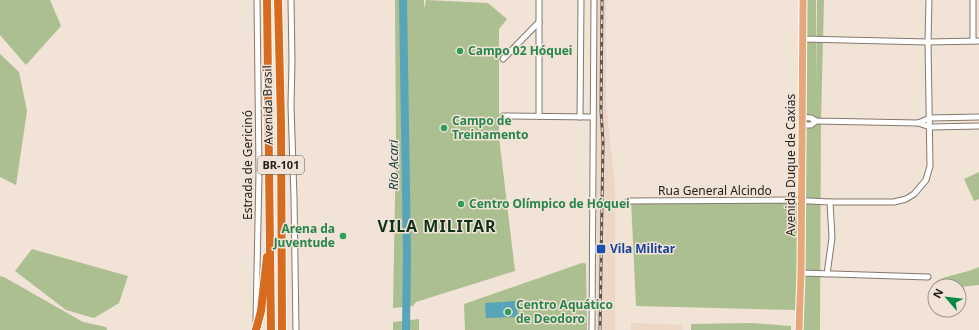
<svg xmlns="http://www.w3.org/2000/svg" width="979" height="330" font-family="'Noto Sans',sans-serif">
<style>
.built{fill:#ecd6c6}
.green{fill:#abbf90}
.water{fill:#58a4b8}
.lines{fill:none;stroke-linecap:round;stroke-linejoin:round}
.river{stroke:#58a4b8;stroke-width:8}
.minor-casing{stroke:#85786d;stroke-width:7}
.major-casing{stroke:#fff;stroke-width:9}
.highway-casing{stroke:#fff;stroke-width:10}
.minor{stroke:#fff;stroke-width:5}
.major{stroke:#e7a779;stroke-width:7}
.highway{stroke:#d76c20;stroke-width:8}
.rail-casing{stroke:#5c544e;stroke-width:3}
.rail{stroke:#f2e3d7;stroke-width:1.5;stroke-dasharray:4.5;stroke-linecap:butt}
.leisure-dot{fill:#2e9e5b;stroke:#f2e3d7;stroke-width:1.5}
.transit-dot{fill:#1a4fb4;stroke:#f2e3d7;stroke-width:1.5}
.labels{text-anchor:middle;stroke-width:3;stroke-linejoin:round;paint-order:stroke}
.shield{fill:#f2e3d7;stroke:#635b55;stroke-width:1}
.shield-label{font-size:11px;font-weight:bold;fill:#26211d}
.leisure-label{font-size:12px;font-weight:bold;fill:#27864d;stroke:#f2e3d7;text-anchor:start}
.street-label{font-size:12px;fill:#26211d;stroke:#f2e3d7}
.transit-label{font-size:12px;font-weight:bold;fill:#164399;stroke:#f2e3d7;text-anchor:start}
.water-label{font-size:13px;font-style:italic;fill:#1b3f48;stroke:#f2e3d7}
.district-label{font-size:16px;font-weight:bold;letter-spacing:1px;fill:#0d311a;stroke:#f2e3d7}
</style>
<rect width="100%" height="100%" fill="#f2e3d7"/>
<g class="built">
<polygon points="597,0 606,0 606,102 615,188 615,330 597,330"/>
<polygon points="631,323 683,325 683,330 631,330"/>
</g>
<g class="green">
<polygon points="0,0 50,0 61,26 26,65 0,35"/>
<polygon points="395,0 424,0 424,9 426,0 488,3 507,19 499,29 499,137 515,271 416,302 413,306 393,308 396,143"/>
<polygon points="802,0 816,0 816,87 817,0 824,0 821,121 820,330 800,330 797,310 636,306 631,200 800,200"/>
<polygon points="0,54 19,72 27,111 16,185 0,177"/>
<polygon points="979,172 979,199 974,201 964,179"/>
<polygon points="32,249 128,276 119,303 94,318 66,310 15,271"/>
<polygon points="582,263 585,263 586,265 587,330 465,330 464,304"/>
<path d="M979 267V285L959 287 938 286 936 282C944 275 968 273 979 267Z"/>
<polygon points="0,276 4,277 83,322 106,327 107,330 0,330"/>
<polygon points="419,319 419,330 393,330 393,322"/>
<polygon points="752,323 791,326 791,330 691,330 691,324"/>
</g>
<polygon class="water" points="517,301 518,317 486,318 485,303"/>
<g class="lines">
<polyline class="river" points="403,0 407,254 406,330"/>
<g class="minor-casing">
<g id="minor">
<polyline points="291,0 292,61 291,105 294,198 296,330"/>
<polyline points="973,0 973,41"/>
<polyline points="803,39 928,42 979,41"/>
<polyline points="503,59 539,22"/>
<polyline points="503,116 593,117"/>
<polyline points="539,116 539,0"/>
<polyline points="580,117 581,0"/>
<polyline points="802,117 811,118 816,121 918,123 930,127 979,126"/>
<polyline points="918,123 930,118 979,117"/>
<polyline points="802,125 811,125 816,121"/>
<polyline points="628,201 789,200 830,202 894,202 906,199 914,194 926,180 930,166 928,42 929,0"/>
<polyline points="801,273 928,277"/>
<polyline points="827,274 832,238 830,202"/>
<polyline points="256,321 259,172 257,0"/>
<polyline points="592,330 594,0"/>
</g>
</g>
<g class="major-casing">
<polyline id="major" points="799,330 801,273 803,0"/>
</g>
<g class="highway-casing">
<g id="highway">
<polyline points="267,0 271,330"/>
<polyline points="278,0 281,122 282,330"/>
<polyline points="256,330 261,311 267,257"/>
</g>
</g>
<use href="#minor" class="minor"/>
<use href="#major" class="major"/>
<use href="#highway" class="highway"/>
<g class="rail-casing">
<polyline id="rail" points="600,330 603,142 601,111 602,0"/>
</g>
<use href="#rail" class="rail"/>
</g>
<g class="leisure-dot">
<circle cx="460" cy="51" r="4"/>
<circle cx="444" cy="128" r="4"/>
<circle cx="461" cy="204" r="4"/>
<circle cx="343" cy="236" r="4"/>
<circle cx="508" cy="312" r="4"/>
</g>
<rect class="transit-dot" x="596" y="244" width="10" height="10" rx="2"/>
<g class="labels">
<rect class="shield" x="258" y="156" width="46" height="18" rx="3"/>
<g class="shield-label">
<text x="281" y="169">BR-101</text>
</g>
<g class="leisure-label">
<text x="468" y="55">Campo 02 Hóquei</text>
<text x="452" y="125">Campo de<tspan x="452" dy="14">Treinamento</tspan></text>
<text x="469" y="208">Centro Olímpico de Hóquei</text>
<text x="335" y="233" text-anchor="end">Arena da<tspan x="335" dy="14">Juventude</tspan></text>
<text x="516" y="309">Centro Aquático<tspan x="516" dy="14">de Deodoro</tspan></text>
</g>
<g class="street-label">
<text transform="translate(268 105) rotate(-91)" y="4">Avenida Brasil</text>
<text transform="translate(248 165) rotate(-90)" y="4">Estrada de Gericinó</text>
<text transform="translate(791 165) rotate(-90)" y="4">Avenida Duque de Caxias</text>
<text x="715" y="195">Rua General Alcindo</text>
</g>
<g class="transit-label">
<text x="610" y="253">Vila Militar</text>
</g>
<g class="water-label">
<text transform="translate(393 165) rotate(-90)" y="5">Rio Acari</text>
</g>
<g class="district-label">
<text x="437" y="232">VILA MILITAR</text>
</g>
</g>
<g transform="translate(947 298) rotate(298)"><circle r="19" fill="#f2e3d7" stroke="#a0958d"/>
<path d="M0-3L7 15L0 10L-7 15Z" fill="#068945"/>
<text y="-6" font-size="11" font-weight="bold" text-anchor="middle" fill="#26211d">N</text>
</g>
</svg>
